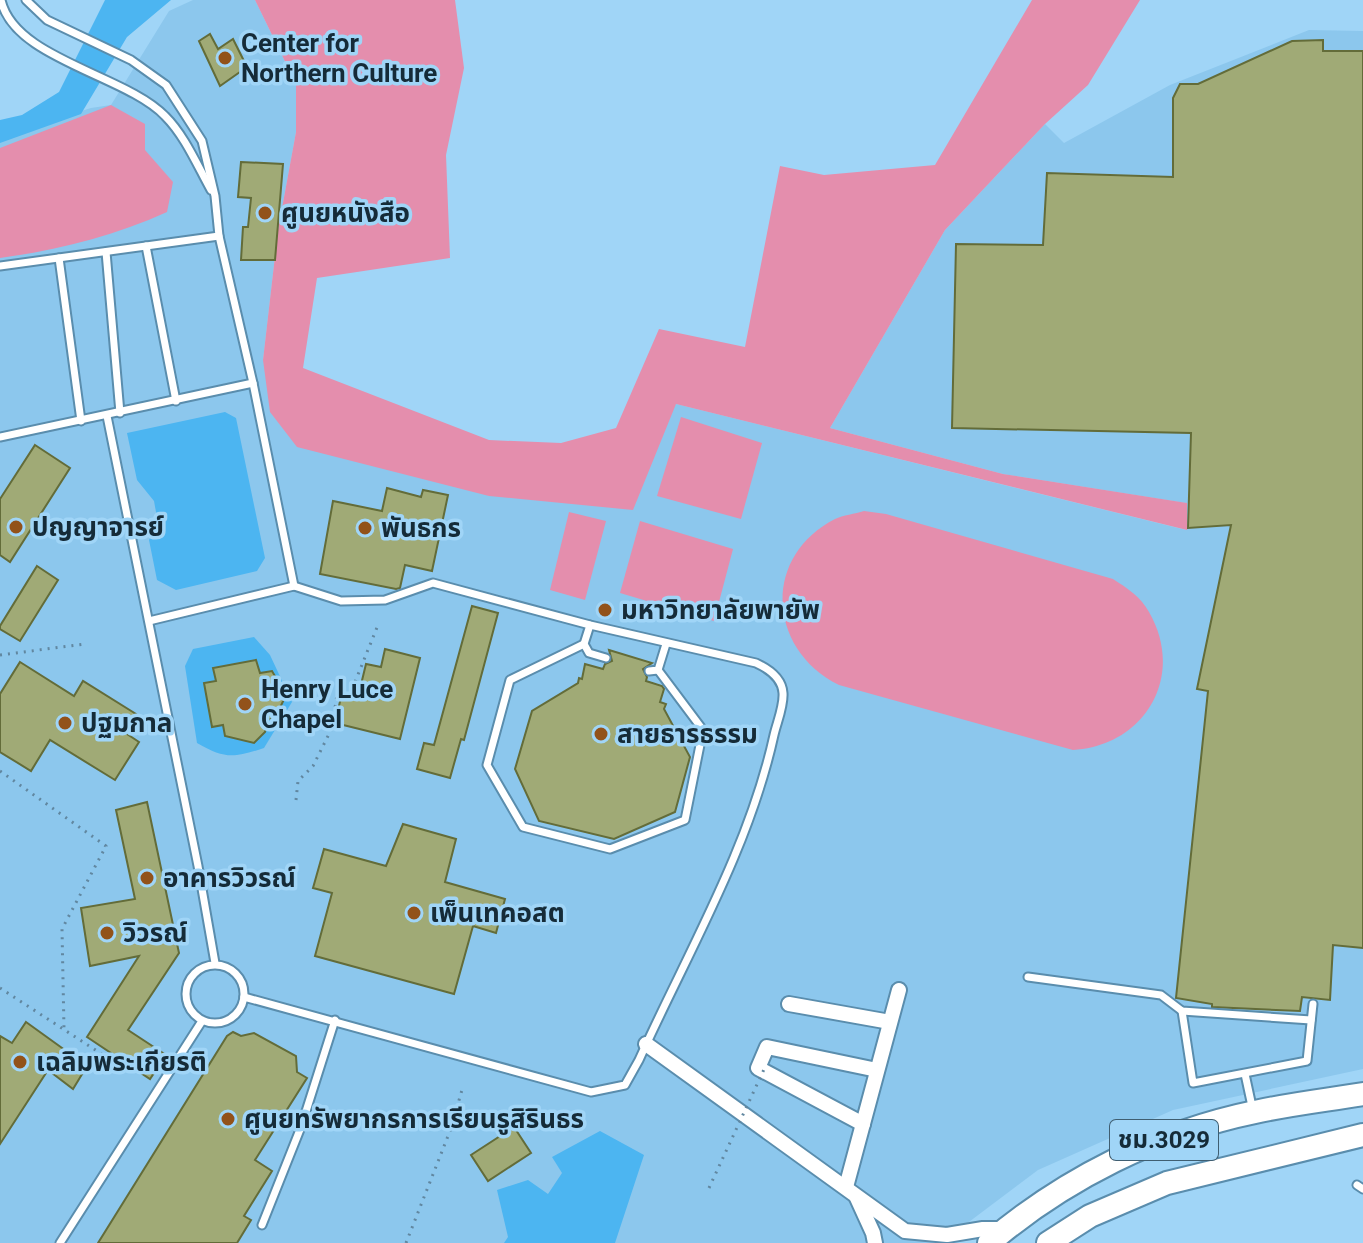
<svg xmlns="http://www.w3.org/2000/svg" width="1363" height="1243" font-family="Roboto,'Noto Sans Thai',sans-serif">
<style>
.built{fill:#8cc7ed}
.green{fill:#e48ead}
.water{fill:#4cb5f1}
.building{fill:#a0aa76;stroke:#636c39;stroke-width:2}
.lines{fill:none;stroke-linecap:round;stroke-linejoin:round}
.lane-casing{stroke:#5a8dad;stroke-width:11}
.street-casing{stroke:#5a8dad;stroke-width:18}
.primary-casing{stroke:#5a8dad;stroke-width:26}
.path{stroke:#6187a0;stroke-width:3;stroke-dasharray:2 6;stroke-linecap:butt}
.lane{stroke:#fff;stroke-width:7}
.street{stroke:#fff;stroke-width:14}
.primary{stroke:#fff;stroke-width:22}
.path-bridge{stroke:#6187a0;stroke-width:3;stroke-dasharray:2 6;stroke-linecap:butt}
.poi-dot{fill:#92521a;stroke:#a0d5f7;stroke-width:3}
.labels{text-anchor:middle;stroke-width:7;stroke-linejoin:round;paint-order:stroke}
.shield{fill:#a0d5f7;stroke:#3f5e71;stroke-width:2}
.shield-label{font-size:24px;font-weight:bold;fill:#152b38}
.poi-label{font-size:26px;font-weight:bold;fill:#152b38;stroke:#a0d5f7;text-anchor:start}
</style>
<rect width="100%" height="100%" fill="#a0d5f7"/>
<polygon class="built" points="193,0 255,0 296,84 296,132 278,230 263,360 489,496 676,404 1186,530 1186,503 1003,474 830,428 945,230 1045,124 1064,143 1170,85 1309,30 1363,31 1363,1069 1173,1110 1038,1170 941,1243 0,1243 0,136 91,108 111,105 169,11"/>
<g class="green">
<polygon points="255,0 455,0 464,68 446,155 450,258 317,278 303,368 489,440 561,443 616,428 659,329 745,347 780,166 824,175 935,165 1032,0 1140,0 1088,85 1045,124 945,230 830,428 1003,474 1187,503 1187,530 676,404 633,510 489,496 297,447 270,412 263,360 278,230 296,132 296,84"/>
<path d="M111 105 145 124V150L173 182 167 212C114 236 58 250 0 258V148Z"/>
<polygon points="681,417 762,443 741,519 657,496"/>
<path d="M864 511 886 514 1113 579C1127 588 1141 597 1149 612 1186 676 1145 746 1073 750L839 685C768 650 761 557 835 519 843 515 855 514 864 511Z"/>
<polygon points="569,512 606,521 585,600 550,590"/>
<polygon points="640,521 733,549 714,621 620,593"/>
</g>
<g class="water">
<polygon points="105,0 171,0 127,37 81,114 0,143 0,120 22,115 59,92"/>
<polygon points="225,412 236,418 265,558 257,571 176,590 157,580 149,540 158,523 154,501 137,480 127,433"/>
<path d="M254 637 270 655 292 702 264 748C233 758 225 759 197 743L185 666 193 649Z"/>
<polygon points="600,1131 644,1155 615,1243 504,1243 508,1237 497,1190 528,1180 548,1194 562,1173 552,1157"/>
</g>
<g class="building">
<polygon points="210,34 218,49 233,39 247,67 220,86 199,41"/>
<polygon points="1323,40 1323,51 1363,51 1363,948 1333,945 1330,1000 1302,997 1300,1011 1212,1007 1212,1004 1176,998 1208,691 1197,689 1231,525 1188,528 1191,433 952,428 956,244 1043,245 1047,173 1173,177 1173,98 1180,84 1198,84 1292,41"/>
<polygon points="241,162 283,164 275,260 241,260 243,227 248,227 251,198 238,197"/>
<polygon points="35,445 70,468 10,562 0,555 0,499"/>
<polygon points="387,488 421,497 423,490 448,495 432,571 405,565 400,588 396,589 320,574 333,501 382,511"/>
<polygon points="37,566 58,580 20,641 0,629 0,626"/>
<polygon points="472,606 498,613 464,740 461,739 450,778 417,769 424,743 434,745"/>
<polygon points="385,649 420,658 400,739 335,723 342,693 358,697 366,664 381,667"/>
<polygon points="609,650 652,663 643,669 647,677 646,681 662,686 664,689 660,702 666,704 664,709 690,757 675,812 614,839 539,821 515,769 532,711 578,683 579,678 582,679 585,664 603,669 605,664 612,661"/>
<polygon points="256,660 260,673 272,671 286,695 277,714 268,720 265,732 254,743 225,736 223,725 212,727 204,683 216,681 213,668"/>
<polygon points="20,662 74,696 83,681 136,714 124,732 139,742 115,780 50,740 31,771 0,752 0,694"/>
<polygon points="147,802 179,953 128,1030 166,1055 150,1079 87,1037 139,956 90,966 81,908 135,899 116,810"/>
<polygon points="403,824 456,839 445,882 505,899 496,933 473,926 454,994 315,956 332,893 313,888 324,849 386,866"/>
<polygon points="26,1022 87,1066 73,1089 48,1070 0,1144 0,1036 12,1043"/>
<polygon points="233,1032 241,1036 254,1033 296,1056 297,1072 307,1078 255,1160 272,1171 244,1216 251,1220 237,1243 98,1243 227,1036"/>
<polygon points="514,1127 531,1153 488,1181 471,1155"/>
</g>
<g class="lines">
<g class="lane-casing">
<g id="lane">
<path d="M1 0C14 59 126 75 165 116 185 136 197 165 211 190"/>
<polyline points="26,0 47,20 131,60 166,85 202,141 215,196 219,236 253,383 294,586"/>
<polyline points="146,246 176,401"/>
<polyline points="106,252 120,413"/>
<polyline points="59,258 81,421"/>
<polyline points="0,266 219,236"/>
<polyline points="107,416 198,866 215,963"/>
<polyline points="0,437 253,383"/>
<path d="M149 621 294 586 341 601 385 600 433 583 590 625 756 663C769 669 782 678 783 693 784 706 777 722 774 735 749 849 687 954 639 1060L625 1085 591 1092 244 997"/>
<polyline points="590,625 584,644 589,653 606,658"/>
<polyline points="584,644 510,680 487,765 523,827 610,849 685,820 703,730 658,670"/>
<polyline points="649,671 658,670 666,644"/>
<circle cx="215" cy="994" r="29"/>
<polyline points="1028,977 1161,995 1182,1011 1311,1020"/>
<polyline points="1182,1011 1193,1083 1307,1061 1313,1004"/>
<polyline points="1245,1074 1253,1111"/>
<polyline points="1357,1185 1363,1189"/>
<polyline points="262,1225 301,1127 335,1020"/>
<polyline points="60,1243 202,1021"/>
</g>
</g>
<g class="street-casing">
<g id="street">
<polyline points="789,1004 890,1022"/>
<polyline points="646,1044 905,1231 947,1235 983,1229 1005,1229"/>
<polyline points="863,1124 758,1068 767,1047 877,1070"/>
<polyline points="846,1187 899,990"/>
<polyline points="857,1198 873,1233 875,1243"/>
</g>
</g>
<g class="primary-casing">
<g id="primary">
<path d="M989 1243C1064 1179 1158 1132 1255 1112 1290 1104 1327 1100 1363 1094"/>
<polyline points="1048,1243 1090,1216 1167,1183 1363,1135"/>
</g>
</g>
<g class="path">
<polyline points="0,655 85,644"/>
<polyline points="0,771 106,846 62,929 64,1029"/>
<polyline points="296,800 298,781 313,766 332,728 338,688 353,687 378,625"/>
<polyline points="0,988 117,1064"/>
<polyline points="406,1243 450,1131 462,1090"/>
</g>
<use href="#lane" class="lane"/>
<use href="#street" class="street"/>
<use href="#primary" class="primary"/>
<polyline class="path-bridge" points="709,1188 766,1065"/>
</g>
<g class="poi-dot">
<circle cx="225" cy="58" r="8"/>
<circle cx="265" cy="213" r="8"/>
<circle cx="16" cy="527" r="8"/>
<circle cx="365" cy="528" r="8"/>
<circle cx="605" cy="610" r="8"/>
<circle cx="245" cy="704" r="8"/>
<circle cx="65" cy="723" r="8"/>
<circle cx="601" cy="734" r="8"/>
<circle cx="147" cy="878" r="8"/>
<circle cx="414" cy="913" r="8"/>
<circle cx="107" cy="933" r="8"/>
<circle cx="20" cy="1062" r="8"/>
<circle cx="228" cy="1119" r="8"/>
</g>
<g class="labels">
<rect class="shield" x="1110" y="1120" width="108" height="40" rx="6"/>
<g class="shield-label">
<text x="1164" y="1148">ชม.3029</text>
</g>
<g class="poi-label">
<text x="241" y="52">Center for<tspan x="241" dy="30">Northern Culture</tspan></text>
<text x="281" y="222">ศูนยหนังสือ</text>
<text x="32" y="536">ปญญาจารย์</text>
<text x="381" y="537">พันธกร</text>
<text x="621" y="619">มหาวิทยาลัยพายัพ</text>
<text x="261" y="698">Henry Luce<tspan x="261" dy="30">Chapel</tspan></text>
<text x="81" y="732">ปฐมกาล</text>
<text x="617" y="743">สายธารธรรม</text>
<text x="163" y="887">อาคารวิวรณ์</text>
<text x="430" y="922">เพ็นเทคอสต</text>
<text x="123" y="942">วิวรณ์</text>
<text x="36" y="1071">เฉลิมพระเกียรติ</text>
<text x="244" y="1128">ศูนยทรัพยากรการเรียนรูสิรินธร</text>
</g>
</g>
</svg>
